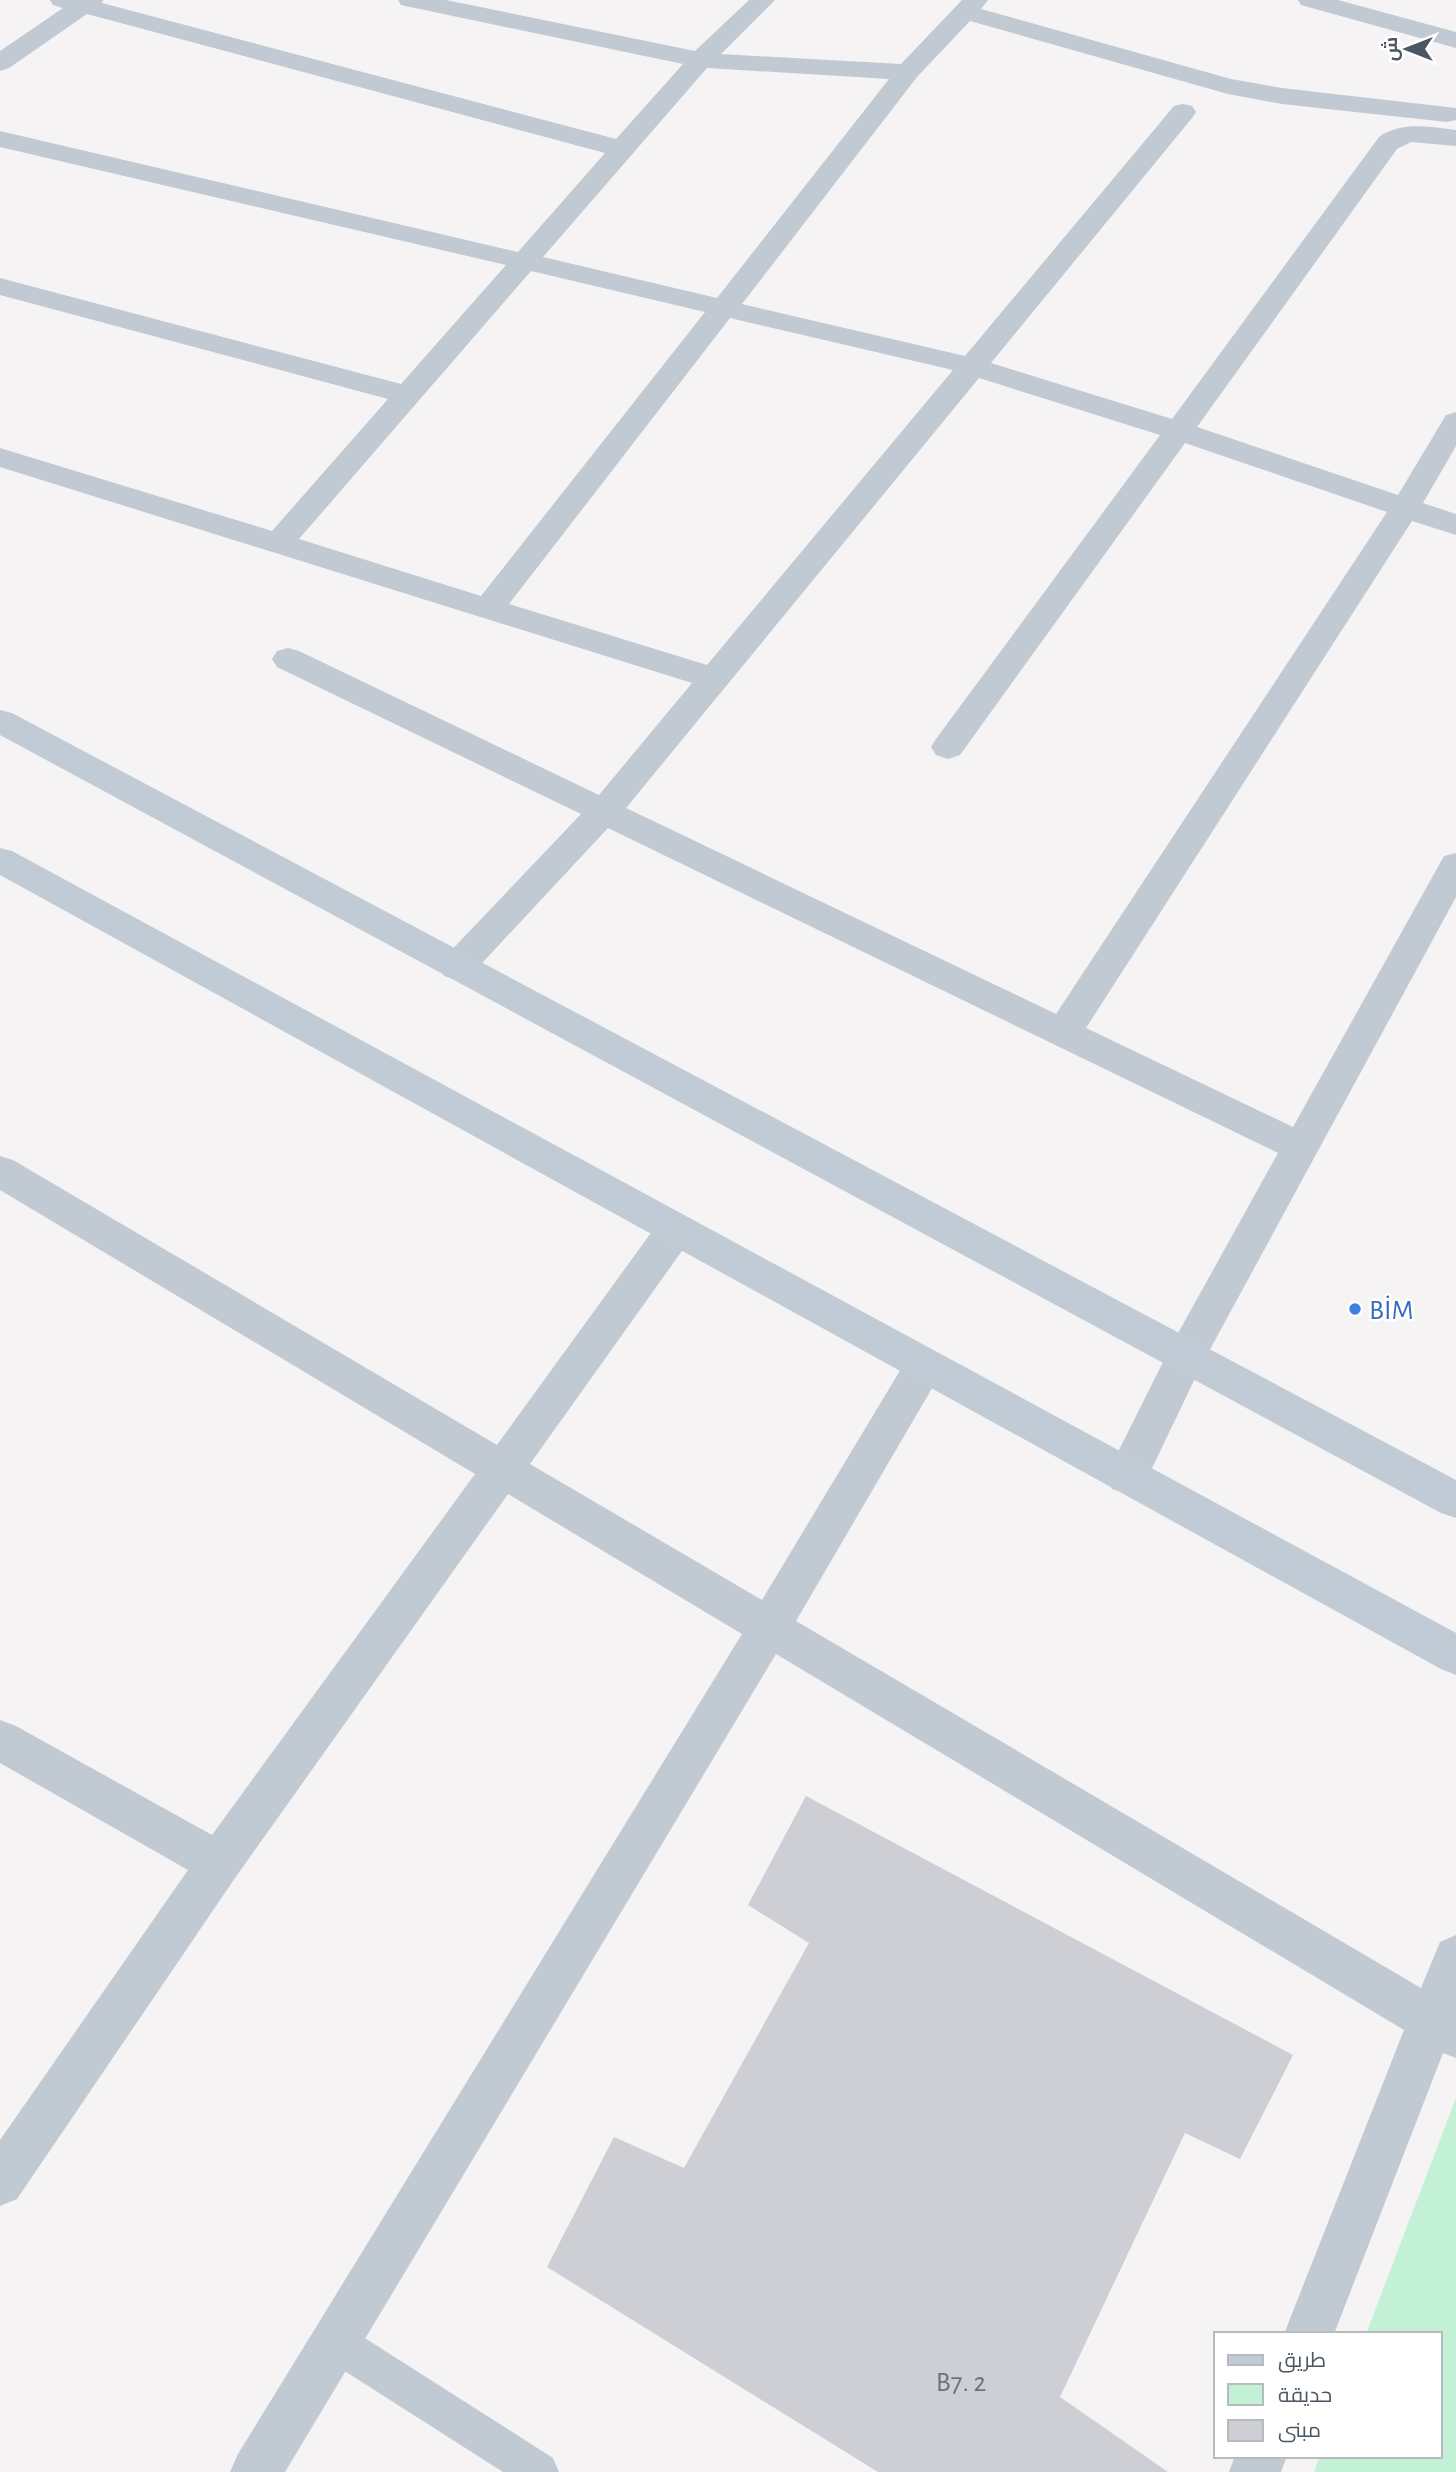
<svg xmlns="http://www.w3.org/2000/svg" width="1456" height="2472" font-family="'Alegreya Sans',Cairo,sans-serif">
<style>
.green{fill:#c3f1d5}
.building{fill:#cdcfd5}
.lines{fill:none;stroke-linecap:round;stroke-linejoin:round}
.lane{fill:#c1cad2;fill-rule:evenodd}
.street{fill:#c1cad2;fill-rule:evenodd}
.secondary{fill:#c1cbd6;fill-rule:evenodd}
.shop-dot{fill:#3f7fe0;stroke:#fff;stroke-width:2.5}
.labels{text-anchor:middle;stroke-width:5;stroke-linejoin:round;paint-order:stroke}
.shop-label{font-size:28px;fill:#366cbe;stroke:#fff;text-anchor:start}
.near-number-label{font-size:28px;fill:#6b747e}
</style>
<rect width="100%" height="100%" fill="#f5f3f3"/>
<polygon class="green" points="1456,2098 1456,2472 1314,2472 1320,2456 1440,2456 1440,2334 1366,2334"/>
<polygon class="building" points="806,1796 1293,2055 1240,2159 1185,2133 1060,2397 1168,2472 878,2472 547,2267 614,2137 684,2168 809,1943 748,1905"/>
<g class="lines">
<polygon class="lane" points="335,2322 349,2328 553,2458 559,2472 503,2472 321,2356 315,2342 321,2328"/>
<g class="street">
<path d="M50 0H103L102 3 616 139 683 64 410 7 401 5 398 0H446L695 51 749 0H775L721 54 901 64 962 0H988L981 9 1231 79 1282 88 1456 108V120L1447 122 1282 104 1228 94 970 21 917 77 742 304 965 356 1174 106 1183 104 1192 106 1196 112 1192 118 991 363 1172 419 1379 137C1402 121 1429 127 1456 130V146L1411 142 1397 149 1197 427 1398 495 1446 415 1456 412V446L1423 503 1456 514V535L1412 521 1086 1028 1293 1127 1444 856 1456 853V897L1201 1366 1142 1489 1127 1494 1112 1489 1106 1476 1172 1344 1278 1153 608 828 470 976 457 980 444 976 439 967 444 958 581 814 277 667 272 659 277 651 288 648 299 651 599 795 692 683 0 467V448L272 531 388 399 0 295V278L401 384 506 265 0 147V131L518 252 605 153 87 14 9 68 0 71V51L63 8 53 5ZM707 68 889 79 717 298 543 257ZM531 271 705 312 481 596 299 539ZM730 318 953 370 707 665 509 604ZM979 378 1160 435 936 739 931 747 936 755 948 759 960 755 1185 443 1387 512 1056 1014 626 808Z"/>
<polygon points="1298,0 1338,0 1456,32 1456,48 1301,5"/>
<polygon points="0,1156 13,1160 497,1445 661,1219 675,1214 689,1219 694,1230 689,1241 530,1464 762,1600 910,1354 924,1349 938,1354 944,1366 938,1378 796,1621 1421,1988 1440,1942 1456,1935 1456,2058 1443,2053 1334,2334 1284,2334 1404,2030 776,1654 285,2472 230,2472 238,2454 742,1634 508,1494 235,1878 17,2199 0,2206 0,2140 188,1870 0,1763 0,1720 16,1726 212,1835 475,1474 0,1190"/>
<polygon points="1235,2456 1287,2456 1281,2472 1229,2472"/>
</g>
<g class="secondary">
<polygon points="0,710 12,713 1456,1480 1456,1518 1441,1513 0,735"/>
<polygon points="0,848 12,851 1456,1633 1456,1675 1441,1669 0,875"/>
</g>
</g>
<circle class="shop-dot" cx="1355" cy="1309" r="7"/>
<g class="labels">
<g class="shop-label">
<text x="1369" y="1319">BİM</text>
</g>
<g class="near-number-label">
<text x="961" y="2391">B7. 2</text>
</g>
</g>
<rect x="1214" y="2332" width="228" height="126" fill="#ffffff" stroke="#b7bbc0" stroke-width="2"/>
<rect x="1228" y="2355" width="35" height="10" fill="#c1cbd6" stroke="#b7bbc0" stroke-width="2"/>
<text x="1278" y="2367" font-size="21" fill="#4a5661">طريق</text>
<rect x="1228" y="2384" width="35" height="21" fill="#c3f1d5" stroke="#b7bbc0" stroke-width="2"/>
<text x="1278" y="2402" font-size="21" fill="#4a5661">حديقة</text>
<rect x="1228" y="2420" width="35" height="21" fill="#cdcfd5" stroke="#b7bbc0" stroke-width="2"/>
<text x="1278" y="2437" font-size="21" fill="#4a5661">مبنى</text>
<g transform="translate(1407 49) rotate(270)" stroke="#ffffff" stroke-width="5" paint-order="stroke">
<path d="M0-5L12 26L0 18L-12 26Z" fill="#4a5661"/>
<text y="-10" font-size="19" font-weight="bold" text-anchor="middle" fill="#4a5661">ش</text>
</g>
</svg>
